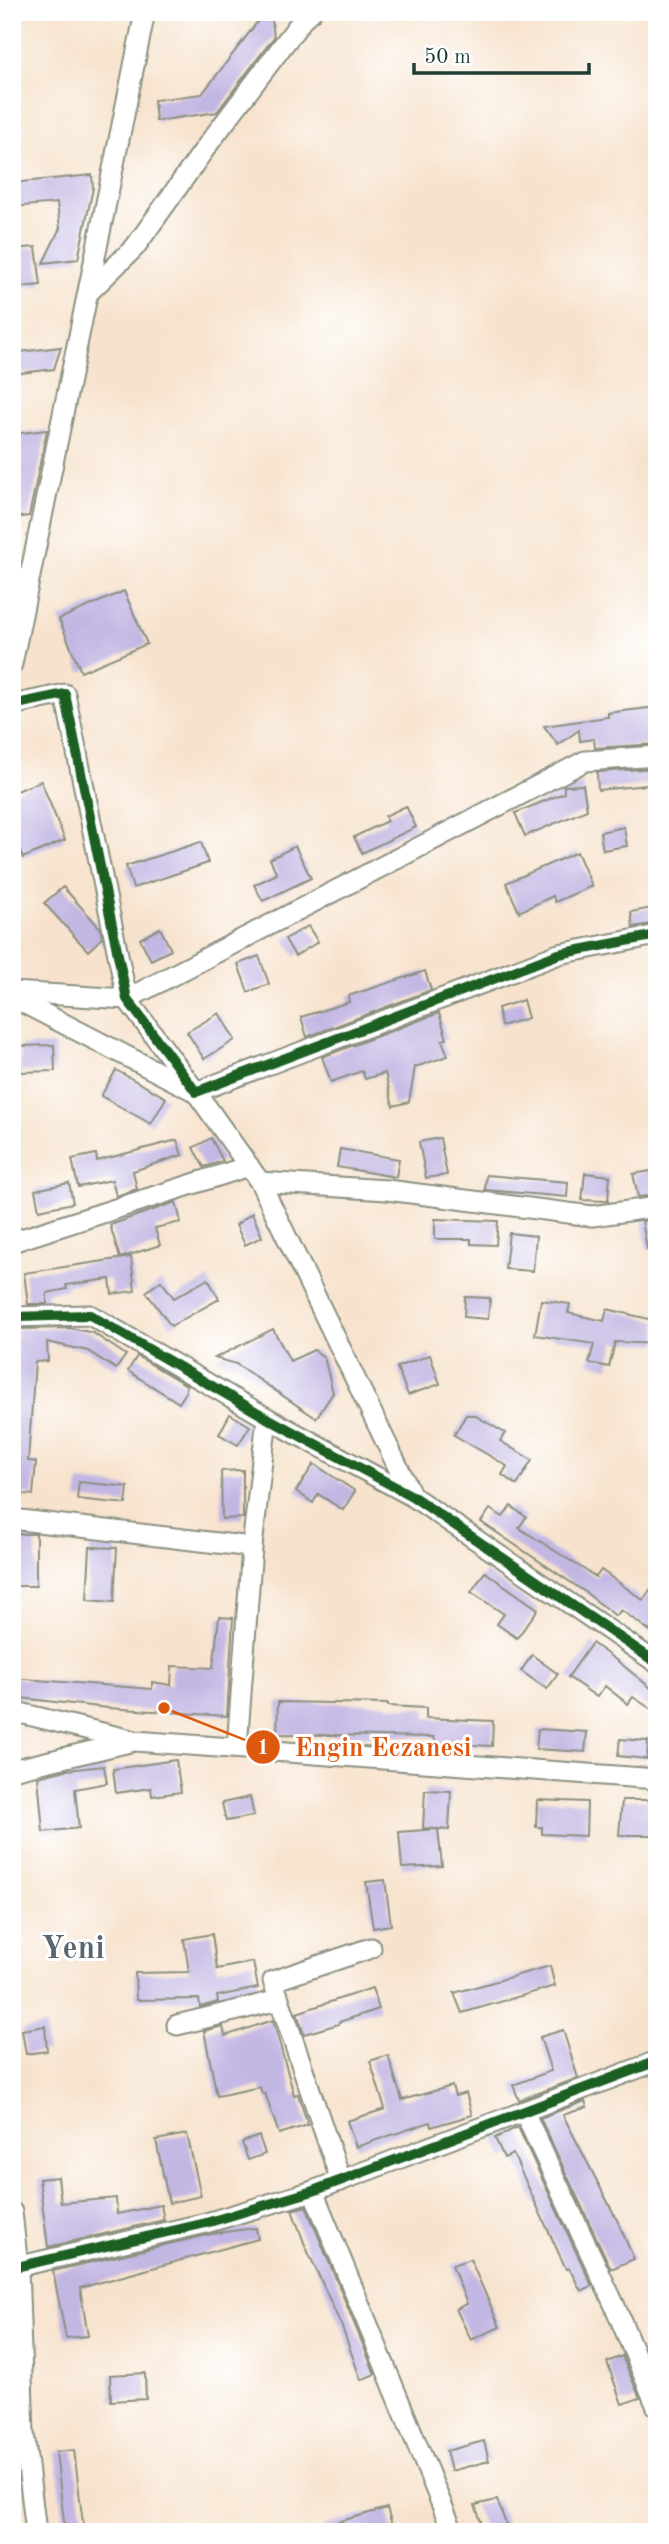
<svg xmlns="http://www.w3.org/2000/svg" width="669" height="2544" font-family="'Old Standard TT',serif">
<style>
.building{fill:#c2b6e3}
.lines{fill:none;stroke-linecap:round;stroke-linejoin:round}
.street-casing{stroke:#8b9080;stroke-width:23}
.street{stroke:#fff;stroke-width:19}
.cycleway-casing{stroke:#fff;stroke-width:15}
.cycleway{stroke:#1b5e20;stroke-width:10}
.labels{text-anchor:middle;stroke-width:6;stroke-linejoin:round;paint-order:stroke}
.district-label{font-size:32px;font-weight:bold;fill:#586771;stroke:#fff}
.leader{fill:none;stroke:#de580e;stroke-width:2.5}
.callout-dot{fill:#de580e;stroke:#fff;stroke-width:2.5}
.mark-label{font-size:21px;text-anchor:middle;font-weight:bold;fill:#fff}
.callout-label{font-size:26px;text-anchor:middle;font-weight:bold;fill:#de580e;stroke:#fff;stroke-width:6;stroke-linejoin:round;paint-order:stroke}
</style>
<rect width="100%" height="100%" fill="#fff"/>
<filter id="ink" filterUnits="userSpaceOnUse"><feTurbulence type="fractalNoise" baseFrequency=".0143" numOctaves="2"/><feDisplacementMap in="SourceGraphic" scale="14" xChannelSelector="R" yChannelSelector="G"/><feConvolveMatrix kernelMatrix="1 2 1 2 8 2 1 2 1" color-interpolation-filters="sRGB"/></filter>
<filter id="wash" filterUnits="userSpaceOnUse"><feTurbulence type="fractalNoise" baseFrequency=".00686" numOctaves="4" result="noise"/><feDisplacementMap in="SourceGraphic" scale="28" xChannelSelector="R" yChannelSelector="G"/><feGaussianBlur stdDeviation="1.57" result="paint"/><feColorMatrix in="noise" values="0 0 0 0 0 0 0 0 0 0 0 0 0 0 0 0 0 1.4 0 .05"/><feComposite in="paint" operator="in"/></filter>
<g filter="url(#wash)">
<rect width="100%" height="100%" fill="#f7e3cd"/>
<g id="blocks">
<g class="building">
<polygon points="265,12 271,12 274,37 217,112 156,121 154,100 202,94"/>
<polygon points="92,175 93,188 78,259 43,263 60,228 57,203 12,207 12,183"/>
<polygon points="36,247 41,285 12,288 12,249"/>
<polygon points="61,347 54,369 12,374 12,353"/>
<polygon points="47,430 29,516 12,518 14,434"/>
<polygon points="124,591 147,644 81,672 59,619"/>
<polygon points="657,707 657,744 595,748 594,739 580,741 579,730 558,745 544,726 608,717 608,713"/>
<polygon points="657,768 657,784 598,790 597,772"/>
<polygon points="41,781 65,840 23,858 12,832 12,793"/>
<polygon points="583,785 587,810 525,836 515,813 564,793 564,786"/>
<polygon points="406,806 416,827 362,853 354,837 387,821 385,816"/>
<polygon points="624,827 627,846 603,850 600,832"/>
<polygon points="201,842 208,863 133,888 126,866"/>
<polygon points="295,846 311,878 263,901 254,885 277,874 270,859"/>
<polygon points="577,852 592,886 555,902 553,896 519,912 506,883"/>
<polygon points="63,887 100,928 102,938 88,951 44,903"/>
<polygon points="657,907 657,923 633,927 631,912"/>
<polygon points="308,926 318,942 295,956 285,939"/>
<polygon points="160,928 171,950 151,960 140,939"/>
<polygon points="259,956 269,984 248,992 238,964"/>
<polygon points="425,971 431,990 307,1037 301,1017 349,1002 348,996"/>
<polygon points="523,1000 528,1018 501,1026 498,1008"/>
<polygon points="219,1013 235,1040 204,1059 187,1032"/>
<polygon points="439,1013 447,1039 442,1040 448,1056 415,1067 409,1102 393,1106 385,1073 365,1079 362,1071 331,1082 322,1057"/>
<polygon points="54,1045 55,1071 21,1072 20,1046"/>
<polygon points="116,1070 166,1098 151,1124 101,1096"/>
<polygon points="211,1138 223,1161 204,1167 193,1148"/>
<polygon points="440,1138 447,1175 426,1178 419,1142"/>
<polygon points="177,1140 182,1155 133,1171 137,1189 116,1196 112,1180 78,1187 72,1159 96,1154 97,1161"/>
<polygon points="340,1149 399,1159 396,1177 337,1167"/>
<polygon points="651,1171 653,1182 657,1181 657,1195 638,1197 633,1174"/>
<polygon points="585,1173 610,1176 608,1201 582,1200"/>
<polygon points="486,1175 568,1182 567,1197 485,1190"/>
<polygon points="69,1183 73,1203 39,1210 35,1190"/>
<polygon points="176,1202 181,1222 155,1228 160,1245 120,1258 110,1225"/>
<polygon points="252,1213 262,1237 245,1245 236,1225"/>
<polygon points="435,1219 498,1221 496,1245 471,1244 471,1239 435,1239"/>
<polygon points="657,1219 657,1248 647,1249 642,1221"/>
<polygon points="509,1233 536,1236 533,1271 505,1269"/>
<polygon points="131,1257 135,1291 112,1294 110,1279 66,1285 67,1289 47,1293 47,1304 28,1304 24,1273"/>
<polygon points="208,1279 219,1299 171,1326 146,1292 161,1281 174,1298"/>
<polygon points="465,1297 490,1298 488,1319 464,1317"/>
<polygon points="541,1300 570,1304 568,1313 604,1321 607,1309 657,1321 657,1344 615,1342 609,1367 589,1363 594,1344 535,1335"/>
<polygon points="70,1328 93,1333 126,1355 116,1369 88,1351 47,1342 48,1361 35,1362 28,1461 36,1462 33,1495 12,1493 12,1402 17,1329"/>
<polygon points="273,1329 290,1361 314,1350 324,1357 333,1393 316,1418 236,1364 215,1358"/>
<polygon points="430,1355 440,1384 408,1395 397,1367"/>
<polygon points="137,1356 186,1385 186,1392 179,1403 128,1371"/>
<polygon points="230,1414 250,1426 238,1445 219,1434"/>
<polygon points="466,1415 474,1415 505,1433 500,1441 532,1460 517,1485 502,1475 507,1466 454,1435"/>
<polygon points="314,1464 355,1491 343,1510 318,1494 313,1503 296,1491"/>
<polygon points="243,1470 243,1518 222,1519 221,1471"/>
<polygon points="79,1482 128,1487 126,1504 77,1499"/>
<polygon points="511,1506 526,1517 519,1528 596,1577 601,1570 643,1600 657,1580 657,1636 621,1610 616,1616 585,1592 481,1522 490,1509 503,1517"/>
<rect x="12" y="1534" width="24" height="52"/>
<polygon points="90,1547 117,1548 114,1602 87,1600"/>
<polygon points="485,1572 538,1609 517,1638 497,1624 504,1614 471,1592"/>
<polygon points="219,1617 233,1618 227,1716 108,1708 12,1697 12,1678 152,1689 152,1682 171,1685 172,1666 213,1668"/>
<polygon points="592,1643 620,1663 657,1693 657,1713 633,1697 628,1704 605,1686 597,1697 568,1677"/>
<polygon points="532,1655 558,1674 547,1689 521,1671"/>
<polygon points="278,1702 388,1704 388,1706 426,1708 426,1718 493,1721 492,1746 436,1743 434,1737 277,1734"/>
<polygon points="538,1729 587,1732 585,1752 536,1749"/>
<polygon points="620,1739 648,1741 647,1759 618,1756"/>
<polygon points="176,1760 181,1792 152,1796 151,1788 116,1793 113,1769"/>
<polygon points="104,1766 107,1783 75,1789 79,1828 43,1832 38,1777 66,1770"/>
<polygon points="425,1790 451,1791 449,1830 423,1828"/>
<polygon points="250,1797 254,1816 226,1821 222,1803"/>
<polygon points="537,1800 587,1802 586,1836 542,1834 542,1827 536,1827"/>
<polygon points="622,1800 657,1800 657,1835 619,1835"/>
<polygon points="438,1829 442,1866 402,1868 399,1832"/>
<polygon points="385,1880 391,1925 373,1928 366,1882"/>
<polygon points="212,1934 217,1969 253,1962 258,1988 217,1996 218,2002 200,2007 199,1999 136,2000 135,1973 189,1972 184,1939"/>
<polygon points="550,1966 555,1986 462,2013 454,1993"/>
<polygon points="372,1988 379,2009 339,2022 339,2024 304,2034 297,2013"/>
<polygon points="273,2020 294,2095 298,2094 308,2125 279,2134 265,2093 262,2094 260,2087 217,2096 204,2031 223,2026 225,2036"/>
<polygon points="45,2026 47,2051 26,2054 22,2030"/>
<polygon points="563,2030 578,2078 519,2100 513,2085 551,2071 540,2037"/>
<polygon points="388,2055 402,2100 452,2086 455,2096 466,2093 472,2115 431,2127 430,2122 356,2147 347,2121 385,2109 370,2061"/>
<polygon points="585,2101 587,2107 563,2115 618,2222 634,2259 611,2269 540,2118"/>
<polygon points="518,2127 592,2286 581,2291 569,2268 566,2269 513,2154 504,2158 495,2138"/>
<polygon points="187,2134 201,2196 169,2203 156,2140"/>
<polygon points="259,2136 265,2154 248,2160 242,2142"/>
<polygon points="58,2177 61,2203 116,2198 117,2214 161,2205 164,2220 48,2247 39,2179"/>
<polygon points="306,2206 375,2374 361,2380 342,2327 305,2245 292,2210"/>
<polygon points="256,2228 258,2239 80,2288 88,2336 66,2338 53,2271 216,2233"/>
<polygon points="470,2259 500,2327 471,2340 456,2309 467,2304 452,2265"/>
<polygon points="622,2356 640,2398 622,2404 607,2362"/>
<polygon points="145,2373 146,2399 111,2401 110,2375"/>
<polygon points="484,2441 489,2461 451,2471 446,2451"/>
<polygon points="74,2450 84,2532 66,2532 64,2522 56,2452"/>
<polygon points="497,2500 509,2532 485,2532 475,2505"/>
<polygon points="387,2508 394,2532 324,2532 323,2526"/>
</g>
</g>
</g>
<g filter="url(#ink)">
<use href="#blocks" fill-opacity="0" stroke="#8b9080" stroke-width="2"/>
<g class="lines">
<g class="street-casing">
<g id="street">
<polyline points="88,293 135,247 209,143 306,15 311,12"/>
<polyline points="12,664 145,12"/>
<polyline points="12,705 65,694 127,999 196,1092 559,954 657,935"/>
<polyline points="12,992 127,999 585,761 657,756"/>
<polyline points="12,997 196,1092 260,1182 412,1496"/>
<polyline points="260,1182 387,1190 592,1216 657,1207"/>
<polyline points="12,1242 249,1166"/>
<polyline points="12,1317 90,1315 267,1418 412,1496 657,1663"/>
<polyline points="12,1519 252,1547"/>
<polyline points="12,1711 135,1741 657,1779"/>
<polyline points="237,1747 252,1547 267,1418"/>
<polyline points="12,1770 130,1742"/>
<polyline points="177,2025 279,2000"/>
<polyline points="524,2112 614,2304 657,2407"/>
<polyline points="341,2181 273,1981 371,1948"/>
<polyline points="313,2191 453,2532"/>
<polyline points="12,2212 18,2267 24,2433 36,2532"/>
<polyline points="12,2268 206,2223 313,2191 657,2061"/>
</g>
</g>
<use href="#street" class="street"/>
<g class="cycleway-casing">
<g id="cycleway">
<polyline points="12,705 65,694 127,999 196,1092 559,954 657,935"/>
<polyline points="12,1317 90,1315 267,1418 412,1496 657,1663"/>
<polyline points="12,2268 206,2223 313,2191 657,2061"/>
</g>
</g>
<use href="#cycleway" class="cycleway"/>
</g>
</g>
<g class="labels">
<g class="district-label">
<text x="73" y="1958">Yeni</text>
</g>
</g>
<path class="leader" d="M164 1708L263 1747"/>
<g class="callout-dot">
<circle cx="164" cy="1708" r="7"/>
<circle cx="263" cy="1747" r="18"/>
</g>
<g class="mark-label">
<text x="263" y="1754">1</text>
</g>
<g class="callout-label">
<text x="383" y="1756">Engin Eczanesi</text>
</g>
<rect width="669" height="2544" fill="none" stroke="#fff" stroke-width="42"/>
<path d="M414 63v10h175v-10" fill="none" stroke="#1f3d34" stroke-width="3.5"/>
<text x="424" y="63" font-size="21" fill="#1f3d34" stroke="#ffffff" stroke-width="5" paint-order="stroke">50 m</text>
</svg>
